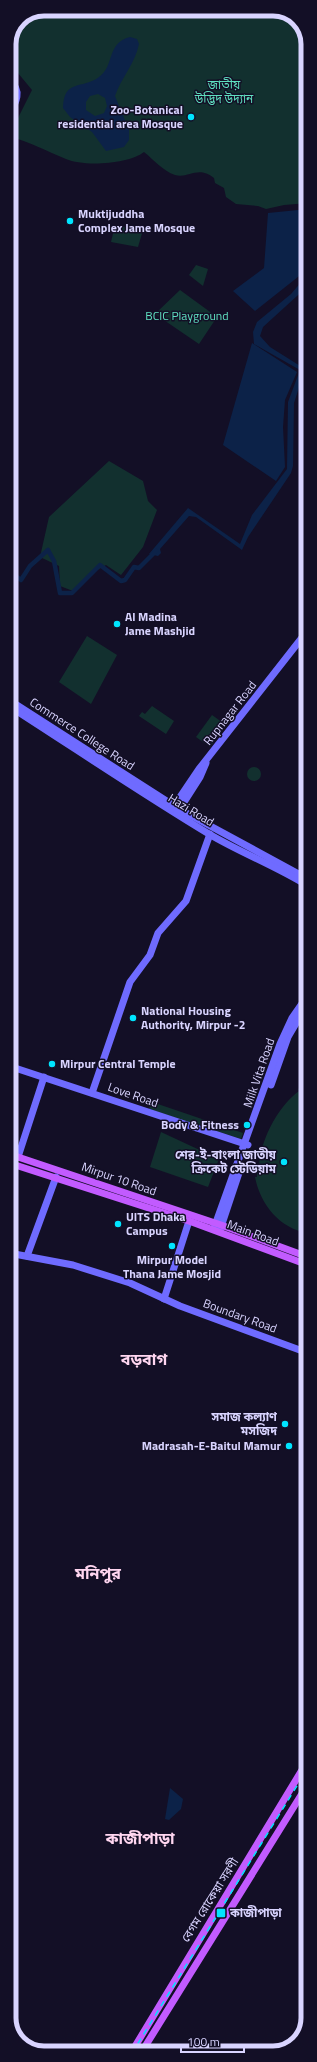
<svg xmlns="http://www.w3.org/2000/svg" width="317" height="2062" font-family="'Titillium Web','Noto Sans Bengali',sans-serif">
<style>
.green{fill:#12302f}
.water{fill:#0c2248;fill-rule:evenodd}
.lines{fill:none;stroke-linecap:round;stroke-linejoin:round}
.canal{stroke:#0c2248;stroke-width:4.5}
.secondary{stroke:#6f6bff;stroke-width:7}
.primary{stroke:#c25bff;stroke-width:7}
.rail{stroke:#00e5ff;stroke-width:1.5;stroke-dasharray:6 5;stroke-linecap:butt}
.poi-dot{fill:#00e5ff;stroke:#130f26;stroke-width:1.5}
.labels{text-anchor:middle;stroke-width:3;stroke-linejoin:round;paint-order:stroke}
.park-label{font-size:12px;fill:#5fe0c0;stroke:#130f26}
.poi-label{font-size:12px;font-weight:bold;fill:#d9d4ff;stroke:#130f26;text-anchor:start}
.street-label{font-size:12px;fill:#d9d4ff;stroke:#130f26}
.district-label{font-size:16px;font-weight:bold;fill:#ffd6f0;stroke:#130f26}
.rim{fill:none;stroke:#d9d4ff;stroke-width:5}
</style>
<rect width="100%" height="100%" fill="#130f26"/>
<g class="green">
<path d="M45 9H277L298 20 308 40V203L284 205 266 209 258 206 236 204 226 197 224 188 215 183 214 178C198 165 188 179 175 175 163 171 154 160 144 152 129 164 84 167 66 159 47 151 29 142 9 136L32 90 13 67 14 64 9 63V44L20 19Z"/>
<polygon points="115,225 143,230 138,247 111,242"/>
<polygon points="196,265 208,269 203,286 189,275"/>
<polygon points="180,290 217,317 199,344 155,314"/>
<polygon points="109,461 143,481 148,501 157,510 143,547 121,575 106,565 87,576 73,591 60,586 59,566 40,557 49,517"/>
<polygon points="87,636 117,655 91,704 59,682"/>
<polygon points="152,706 174,721 166,734 139,716 142,712 145,714"/>
<polygon points="212,715 226,725 210,747 196,737"/>
<circle cx="254" cy="774" r="7"/>
<path d="M308 1083V1233C280 1229 260 1204 255 1177H257V1172H259C258 1144 277 1107 299 1091L298 1089Z"/>
<polygon points="152,1102 243,1133 241,1139 149,1109"/>
<polygon points="161,1132 219,1159 208,1187 150,1167"/>
</g>
<g class="water">
<path d="M130 37 137 39 139 44C135 64 121 78 115 96L129 130V140L124 147 106 151 92 132 70 117 63 108C64 78 82 90 99 77 115 66 106 43 130 37ZM98 94 105 98 107 106 104 113 95 116 86 110V102L90 96Z"/>
<polygon points="308,209 308,269 255,311 233,291 264,268 268,213"/>
<polygon points="308,274 308,286 263,327 260,336 270,347 305,369 294,403 293,466 291,473 248,537 242,550 196,517 189,516 160,549 161,553 158,556 149,554 188,508 240,544 252,515 287,469 288,402 300,370 254,344 253,332 257,322 291,294"/>
<polygon points="252,343 297,372 285,400 283,427 285,467 276,481 223,445"/>
<polygon points="170,1788 183,1799 181,1809 169,1820 165,1819"/>
</g>
<g class="lines">
<polyline class="canal" points="9,571 21,580 30,566 48,550 54,561 60,593 72,593 100,565 121,581 125,580 134,567 139,568 156,551"/>
<g class="secondary">
<path d="M9 80C23 90 16 103 9 115"/>
<polyline points="9,700 179,809 308,879"/>
<path d="M9 706C76 749 141 793 209 834 241 853 276 866 308 886"/>
<polyline points="172,809 199,769 308,630"/>
<polyline points="177,813 200,777 206,763"/>
<polyline points="9,1066 248,1145"/>
<polyline points="271,1085 288,1037 308,1003"/>
<polyline points="92,1093 130,982 150,955 158,933 186,901 210,834"/>
<polyline points="18,1157 44,1077"/>
<polyline points="214,1228 280,1044 292,1018 308,995"/>
<polyline points="220,1230 239,1173"/>
<polyline points="9,1253 73,1265 130,1283 180,1306 308,1353"/>
<polyline points="27,1256 56,1177"/>
<polyline points="9,1265 12,1254"/>
<polyline points="164,1299 189,1221"/>
</g>
<g class="primary">
<polyline points="9,1154 221,1225 308,1257"/>
<polyline points="9,1163 189,1221 308,1265"/>
<polyline points="131,2053 308,1760"/>
<polyline points="141,2053 308,1784"/>
</g>
<polyline class="rail" points="132,2053 308,1768"/>
</g>
<g class="poi-dot">
<circle cx="191" cy="117" r="4"/>
<circle cx="70" cy="221" r="4"/>
<circle cx="117" cy="624" r="4"/>
<circle cx="133" cy="1018" r="4"/>
<circle cx="52" cy="1064" r="4"/>
<circle cx="247" cy="1125" r="4"/>
<circle cx="284" cy="1162" r="4"/>
<circle cx="118" cy="1224" r="4"/>
<circle cx="172" cy="1246" r="4"/>
<circle cx="285" cy="1424" r="4"/>
<circle cx="289" cy="1446" r="4"/>
<rect x="216" y="1908" width="10" height="10" rx="2"/>
</g>
<g class="labels">
<g class="park-label">
<text x="224" y="89">জাতীয়<tspan x="224" dy="14">উদ্ভিদ উদ্যান</tspan></text>
<text x="187" y="320">BCIC Playground</text>
</g>
<g class="poi-label">
<text x="183" y="114" text-anchor="end">Zoo-Botanical<tspan x="183" dy="14">residential area Mosque</tspan></text>
<text x="78" y="218">Muktijuddha<tspan x="78" dy="14">Complex Jame Mosque</tspan></text>
<text x="125" y="621">Al Madina<tspan x="125" dy="14">Jame Mashjid</tspan></text>
<text x="141" y="1015">National Housing<tspan x="141" dy="14">Authority, Mirpur -2</tspan></text>
<text x="60" y="1068">Mirpur Central Temple</text>
<text x="239" y="1129" text-anchor="end">Body &amp; Fitness</text>
<text x="276" y="1159" text-anchor="end">শের-ই-বাংলা জাতীয়<tspan x="276" dy="14">ক্রিকেট স্টেডিয়াম</tspan></text>
<text x="126" y="1221">UITS Dhaka<tspan x="126" dy="14">Campus</tspan></text>
<text x="172" y="1264" text-anchor="middle">Mirpur Model<tspan x="172" dy="14">Thana Jame Mosjid</tspan></text>
<text x="277" y="1421" text-anchor="end">সমাজ কল্যাণ<tspan x="277" dy="14">মসজিদ</tspan></text>
<text x="281" y="1450" text-anchor="end">Madrasah-E-Baitul Mamur</text>
<text x="230" y="1917">কাজীপাড়া</text>
</g>
<g class="street-label">
<text transform="translate(230 713) rotate(-52)" y="4">Rupnagar Road</text>
<text transform="translate(82 734) rotate(33)" y="4">Commerce College Road</text>
<text transform="translate(191 810) rotate(31)" y="4">Hazi Road</text>
<text transform="translate(259 1073) rotate(-71)" y="4">Milk Vita Road</text>
<text transform="translate(133 1095) rotate(19)" y="4">Love Road</text>
<text transform="translate(119 1179) rotate(19)" y="4">Mirpur 10 Road</text>
<text transform="translate(253 1233) rotate(20)" y="4">Main Road</text>
<text transform="translate(240 1316) rotate(20)" y="4">Boundary Road</text>
<text transform="translate(210 1900) rotate(-58)" y="4">বেগম রোকেয়া সরণী</text>
</g>
<g class="district-label">
<text x="144" y="1365">বড়বাগ</text>
<text x="98" y="1579">মনিপুর</text>
<text x="140" y="1844">কাজীপাড়া</text>
</g>
</g>
<path d="M0 0H317V2062H0ZM44 16H273A28 28 0 0 1 301 44V2018A28 28 0 0 1 273 2046H44A28 28 0 0 1 16 2018V44A28 28 0 0 1 44 16Z" fill="#130f26" fill-rule="evenodd"/>
<path class="rim" d="M44 16H273A28 28 0 0 1 301 44V2018A28 28 0 0 1 273 2046H44A28 28 0 0 1 16 2018V44A28 28 0 0 1 44 16Z"/>
<path d="M181 2046v6h63v-6" fill="none" stroke="#d9d4ff" stroke-width="2"/>
<text x="187" y="2046" font-size="12" fill="#d9d4ff" stroke="#130f26" stroke-width="3" paint-order="stroke">100 m</text>
</svg>
